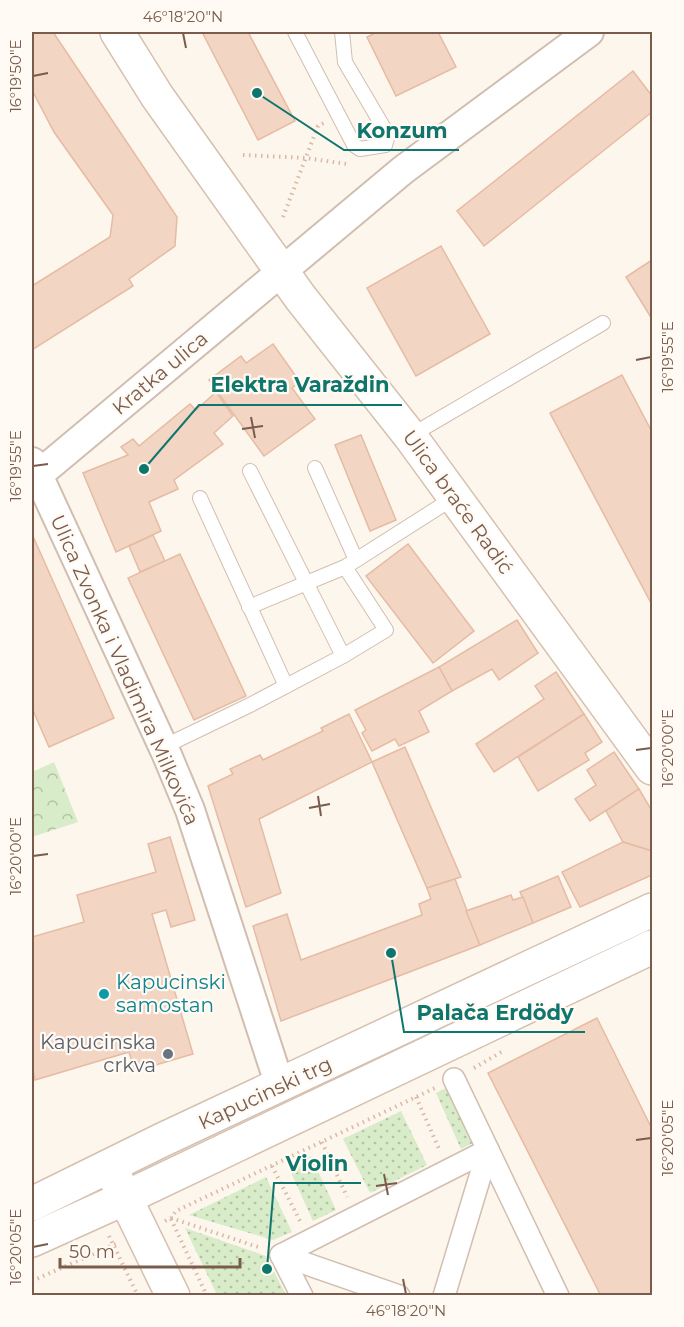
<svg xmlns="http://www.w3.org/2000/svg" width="684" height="1327" font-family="Montserrat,sans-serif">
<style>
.grass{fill:url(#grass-dots)}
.forest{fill:url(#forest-crowns)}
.building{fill:#f3d5c3;stroke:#e6bba3;stroke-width:1.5}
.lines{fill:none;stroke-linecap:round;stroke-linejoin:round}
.service-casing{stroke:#d1beb0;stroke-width:16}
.pedestrian-casing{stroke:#d1beb0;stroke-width:24}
.minor-casing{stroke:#d1beb0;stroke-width:32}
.secondary-casing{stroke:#d6c0b0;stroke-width:36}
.path{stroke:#d9b8a5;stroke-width:4;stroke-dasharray:1.5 4.5;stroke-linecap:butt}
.service{stroke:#fff;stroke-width:14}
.pedestrian{stroke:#fff;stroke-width:21}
.minor{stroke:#fff;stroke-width:28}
.secondary{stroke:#fff;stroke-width:33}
.ticks{fill:none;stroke:#7a5c4d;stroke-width:2}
.culture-dot{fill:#0f9aa8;stroke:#fffaf3;stroke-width:2}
.worship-dot{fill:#6b7280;stroke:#fffaf3;stroke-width:2}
.labels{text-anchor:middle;stroke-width:4.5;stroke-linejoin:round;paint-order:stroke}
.street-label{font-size:20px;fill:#7a5c4d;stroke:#fffaf3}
.culture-label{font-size:20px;fill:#0d838f;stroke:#fffaf3;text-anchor:start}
.worship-label{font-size:20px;fill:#5b616d;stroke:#fffaf3;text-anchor:end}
.leader{fill:none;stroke:#0f766e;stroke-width:2}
.callout-dot{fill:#0f766e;stroke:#fffaf3;stroke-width:2}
.callout-label{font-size:21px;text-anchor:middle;font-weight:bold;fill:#0f766e;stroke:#fffaf3;stroke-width:4.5;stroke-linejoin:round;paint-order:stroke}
.neatline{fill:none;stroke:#7a5c4d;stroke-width:2}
.ticks-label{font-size:15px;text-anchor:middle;fill:#7a5c4d}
</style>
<defs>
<pattern id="grass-dots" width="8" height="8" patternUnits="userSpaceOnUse" patternTransform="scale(1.5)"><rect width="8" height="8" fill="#d8ecc9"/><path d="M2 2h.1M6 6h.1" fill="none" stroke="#b4c2a5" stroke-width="1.8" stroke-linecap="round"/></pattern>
<pattern id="forest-crowns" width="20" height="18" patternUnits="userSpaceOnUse" patternTransform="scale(1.5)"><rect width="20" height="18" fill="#d8ecc9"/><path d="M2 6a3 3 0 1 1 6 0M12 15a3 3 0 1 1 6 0" fill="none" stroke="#b4c2a5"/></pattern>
</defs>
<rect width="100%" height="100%" fill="#fdf6ec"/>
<g class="grass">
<polygon points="448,1087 473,1143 461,1149 436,1093"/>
<polygon points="401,1111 427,1165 370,1193 343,1139"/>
<polygon points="311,1156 336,1210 313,1221 288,1166"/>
<polygon points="266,1177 292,1232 273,1240 189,1215"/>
<polygon points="185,1228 266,1256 286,1295 217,1295"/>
</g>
<polygon class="forest" points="54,762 78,822 32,837 32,772"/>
<g class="building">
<polygon points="32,32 53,32 177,217 175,246 129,279 133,286 32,350 32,286 110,237 113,215 54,132 32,90"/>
<polygon points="202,32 248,32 295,121 258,140"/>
<polygon points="377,32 438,32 456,67 396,96 367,37"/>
<polygon points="633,71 652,96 652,112 484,246 457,211"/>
<polygon points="441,246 490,334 416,376 367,288"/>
<polygon points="652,260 652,319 626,277"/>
<polygon points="273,344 300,382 292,388 315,419 264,456 209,380 241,356 246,363"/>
<polygon points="622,375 652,432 652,605 550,413"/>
<polygon points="216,392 233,416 214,433 223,444 174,480 178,489 149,502 161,531 116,552 83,473 128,455 121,447 133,439 139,446 190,404 196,410"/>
<polygon points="361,435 396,520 370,531 335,445"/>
<polygon points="32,534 114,718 49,747 32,708"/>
<polygon points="153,535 165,561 140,572 129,546"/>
<polygon points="408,544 474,631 433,663 366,576"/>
<polygon points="180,554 246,696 194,720 128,578"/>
<polygon points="517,620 538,653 499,680 492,669 452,691 439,667"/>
<polygon points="439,667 452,691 419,711 429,732 399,746 395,739 372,751 362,733 366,730 355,710"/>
<polygon points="556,672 584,714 494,772 476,744 544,699 535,686"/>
<polygon points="349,714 372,762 259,819 281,893 246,907 208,786 233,774 230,769 260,755 263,760 323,731 321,728"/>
<polygon points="584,714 602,742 585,753 589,760 538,791 518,757"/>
<polygon points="405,747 461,877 427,888 372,762"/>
<polygon points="614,752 639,789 590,821 575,799 596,785 587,770"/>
<polygon points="639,789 652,811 652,851 623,842 606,811"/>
<polygon points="170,837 195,920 171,927 166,910 152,914 193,1054 135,1071 129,1052 35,1080 32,1066 32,937 84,922 77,895 156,872 148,844"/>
<polygon points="623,842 652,851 652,875 580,907 562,872"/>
<polygon points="558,876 571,907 533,923 520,892"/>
<polygon points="455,879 480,945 281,1021 253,926 287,914 301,960 422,915 419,904 431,899 427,888"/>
<polygon points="511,895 513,900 523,897 533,923 480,945 466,911"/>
<polygon points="597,1018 652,1129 652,1296 601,1296 488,1073"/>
</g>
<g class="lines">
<g class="service-casing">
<g id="service">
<polyline points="295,32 354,145 360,149 385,145"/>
<polyline points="342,32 345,62 388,135 385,145"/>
<polyline points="410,436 603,323"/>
<polyline points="315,468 356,560"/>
<polyline points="200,498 286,686"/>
<polyline points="249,607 345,567 455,497"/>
<polyline points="343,656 386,630 345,567"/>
<polyline points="163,747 250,705 343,656 250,471"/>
</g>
</g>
<g class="pedestrian-casing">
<g id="pedestrian">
<polyline points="454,1079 558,1296"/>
<polyline points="281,1255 399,1296"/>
<polyline points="302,1296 281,1255 488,1150"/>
<polyline points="444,1296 488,1150"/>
</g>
</g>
<g class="minor-casing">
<g id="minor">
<polyline points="32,462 167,755 190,810 280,1086"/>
<polyline points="32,477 38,475 403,170 589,32"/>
</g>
</g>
<g class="secondary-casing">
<g id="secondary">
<polyline points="117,32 157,96 300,297 410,436 652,768"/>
<polyline points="116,1179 173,1296"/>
<polyline points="32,1204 162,1140 652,910"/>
<polyline points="32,1240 125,1198 652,947"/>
</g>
</g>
<g class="path">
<polyline points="243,155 306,158 347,164"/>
<polyline points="283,217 318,126 324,123"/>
<polyline points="474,1068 503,1051"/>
<polyline points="416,1097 440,1151"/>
<polyline points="322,1142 347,1197"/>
<polyline points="272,1166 300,1221"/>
<polyline points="171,1218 261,1248"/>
<polyline points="171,1219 207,1296"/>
<polyline points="165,1221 171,1218 176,1211 435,1088"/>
<polyline points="109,1236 138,1296"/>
<polyline points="32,1281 118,1243"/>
</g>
<use href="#service" class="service"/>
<use href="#pedestrian" class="pedestrian"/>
<use href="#minor" class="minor"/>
<use href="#secondary" class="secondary"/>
</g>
<path class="ticks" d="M183 33 186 48M33 76 48 73M636 360 651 357M251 417 255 438M242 429 263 426M33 466 48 464M636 750 651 748M318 796 321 816M309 808 330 804M33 856 48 854M636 1140 651 1138M384 1174 388 1195M376 1186 397 1183M33 1247 48 1244M403 1279 406 1294"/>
<circle class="culture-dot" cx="104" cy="994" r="6"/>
<circle class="worship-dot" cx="168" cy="1054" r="6"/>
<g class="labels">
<g class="street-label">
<text transform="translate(160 373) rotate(-40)" y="7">Kratka ulica</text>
<text transform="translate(458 502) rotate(54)" y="7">Ulica braće Radić</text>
<text transform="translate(125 670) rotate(66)" y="7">Ulica Zvonka i Vladimira Milkovića</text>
<text transform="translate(265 1093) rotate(-25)" y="7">Kapucinski trg</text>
</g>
<g class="culture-label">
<text x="116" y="989">Kapucinski<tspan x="116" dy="23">samostan</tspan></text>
</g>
<g class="worship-label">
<text x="156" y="1049">Kapucinska<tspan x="156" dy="23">crkva</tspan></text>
</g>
</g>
<path class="leader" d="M257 93L344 150H459M144 469L199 405H402M391 953L404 1032H585M267 1269L274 1183H361"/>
<g class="callout-dot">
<circle cx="257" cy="93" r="6"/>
<circle cx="144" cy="469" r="6"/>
<circle cx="391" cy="953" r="6"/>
<circle cx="267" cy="1269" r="6"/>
</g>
<g class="callout-label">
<text x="402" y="138">Konzum</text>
<text x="300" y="392">Elektra Varaždin</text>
<text x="495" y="1020">Palača Erdödy</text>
<text x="317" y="1171">Violin</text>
</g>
<rect width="684" height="1327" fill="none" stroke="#fffaf3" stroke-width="66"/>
<path d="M60 1258v9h180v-9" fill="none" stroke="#7a5c4d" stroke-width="3"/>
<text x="69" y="1258" font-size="18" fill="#7a5c4d" stroke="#fffaf3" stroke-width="4.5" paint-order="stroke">50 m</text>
<rect x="33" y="33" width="618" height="1261" class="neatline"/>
<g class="ticks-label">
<text x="183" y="22">46°18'20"N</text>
<text transform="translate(16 76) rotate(-90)" y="5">16°19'50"E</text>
<text transform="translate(668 357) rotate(-90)" y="5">16°19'55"E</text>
<text transform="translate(16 466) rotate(-90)" y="5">16°19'55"E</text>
<text transform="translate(668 748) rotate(-90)" y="5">16°20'00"E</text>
<text transform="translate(16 856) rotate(-90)" y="5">16°20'00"E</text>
<text transform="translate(668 1138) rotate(-90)" y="5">16°20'05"E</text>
<text transform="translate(16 1247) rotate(-90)" y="5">16°20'05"E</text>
<text x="406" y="1316">46°18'20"N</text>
</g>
</svg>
